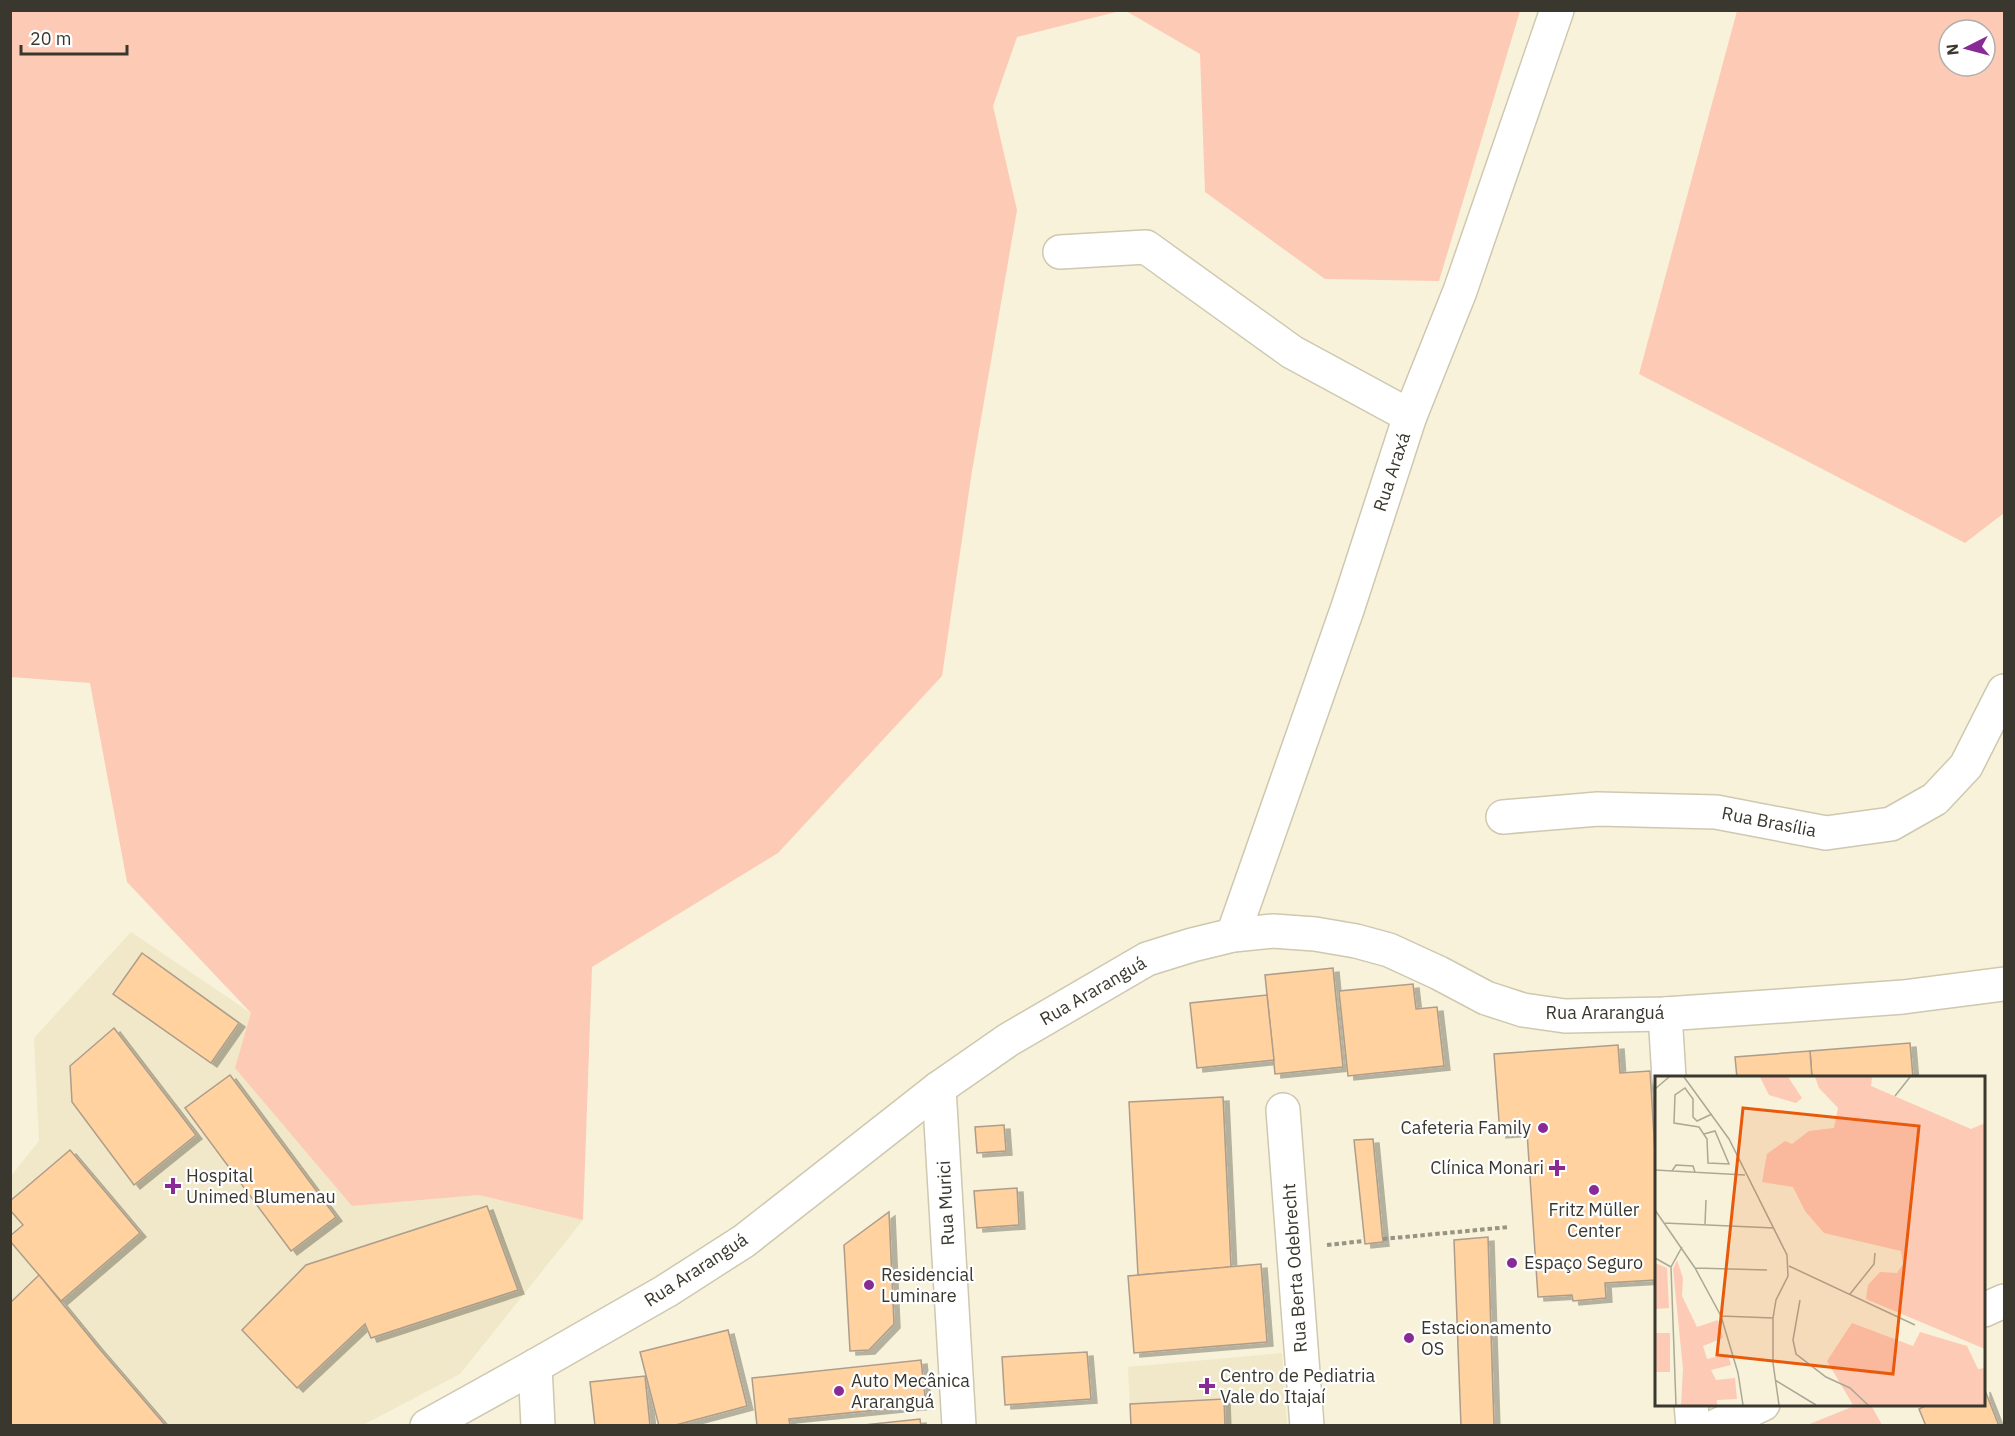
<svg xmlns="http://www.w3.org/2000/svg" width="2015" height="1436" font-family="'IBM Plex Sans',sans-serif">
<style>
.built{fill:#f0e8c8}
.green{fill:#fdcab6;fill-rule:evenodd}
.building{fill:#ffd2a0;stroke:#ae9d8a;stroke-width:1.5;filter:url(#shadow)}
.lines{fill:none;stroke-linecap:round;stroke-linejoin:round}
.minor-casing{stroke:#cec8b0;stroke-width:36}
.path{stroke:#989483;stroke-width:4;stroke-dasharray:4.5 3;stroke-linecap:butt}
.minor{stroke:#fff;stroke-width:33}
.poi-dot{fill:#882b96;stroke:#fff;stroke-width:2}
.labels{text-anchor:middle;stroke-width:4.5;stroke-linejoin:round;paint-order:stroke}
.street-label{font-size:18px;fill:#3a382e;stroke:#fff}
.poi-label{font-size:18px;fill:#3a382e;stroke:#fff;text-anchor:start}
.inset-road{fill:none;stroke:#aba895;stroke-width:1.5}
.view{fill:#e8590c;fill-opacity:0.15;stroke:#e8590c;stroke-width:3}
.inset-edge{fill:none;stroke:#3a382e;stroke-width:3}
</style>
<defs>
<filter id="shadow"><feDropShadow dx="6" dy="4" stdDeviation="0" flood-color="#0004"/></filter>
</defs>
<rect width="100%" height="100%" fill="#f7f2d9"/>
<g class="built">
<polygon points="131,932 251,1013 352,1206 479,1195 583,1220 460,1374 363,1425 11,1426 11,1176 39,1141 34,1038"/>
<polygon points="1282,1353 1287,1425 1131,1425 1128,1367"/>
</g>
<g class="green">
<polygon points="10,11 1120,11 1017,37 993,106 1017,210 972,471 942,676 778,853 592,967 583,1220 479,1195 352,1206 235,1068 251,1013 127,882 90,683 11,677"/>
<polygon points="1126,11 1520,11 1439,281 1325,279 1205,192 1200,54"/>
<path d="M1737 11H2004V513L1965 543 1639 374ZM1949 30H1985V66H1949Z"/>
<polygon points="1857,1405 1871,1405 1882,1425 1807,1425"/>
</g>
<g class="building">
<polygon points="142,953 239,1023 211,1063 113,994"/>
<polygon points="1333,968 1343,1067 1275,1074 1265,975"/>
<polygon points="1413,984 1416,1009 1437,1007 1444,1066 1348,1076 1339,991"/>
<polygon points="1267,995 1274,1060 1197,1068 1190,1003"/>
<polygon points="114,1028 196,1135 134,1185 72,1102 70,1066"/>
<polygon points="1910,1043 1913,1078 1812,1078 1810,1051"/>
<polygon points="1618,1045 1620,1073 1650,1071 1656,1170 1656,1280 1605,1283 1606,1298 1573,1301 1572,1295 1538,1297 1527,1132 1500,1134 1494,1054"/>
<polygon points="1810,1051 1812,1078 1737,1078 1735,1057"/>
<polygon points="230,1075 336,1217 291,1251 185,1108"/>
<polygon points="1223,1097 1231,1267 1138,1275 1129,1102"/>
<polygon points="1004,1125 1006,1151 977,1153 975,1127"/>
<polygon points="1373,1139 1383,1242 1365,1244 1354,1140"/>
<polygon points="70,1150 140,1233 61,1301 10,1241 10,1236 23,1225 10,1210 10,1201"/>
<polygon points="1017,1188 1019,1225 977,1228 974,1191"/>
<polygon points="487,1206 518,1290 371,1338 365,1324 297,1388 242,1330 306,1265"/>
<polygon points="889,1212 894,1324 869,1350 850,1351 844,1245"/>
<polygon points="1488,1237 1494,1426 1461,1426 1454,1240"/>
<polygon points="1261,1264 1267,1342 1134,1353 1128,1276"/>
<polygon points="39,1275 97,1346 166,1426 10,1426 10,1303"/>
<polygon points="728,1330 747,1406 672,1426 659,1426 640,1352"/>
<polygon points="1087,1352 1091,1399 1005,1405 1002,1357"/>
<polygon points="921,1360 926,1405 789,1419 790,1426 757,1426 752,1378"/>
<polygon points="645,1376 650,1426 595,1426 590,1382"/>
<polygon points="1984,1388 1999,1426 1926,1426 1919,1409 1929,1404 1984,1404"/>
<polygon points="1224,1399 1225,1426 1131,1426 1130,1404"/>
<polygon points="920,1419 921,1426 854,1426"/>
</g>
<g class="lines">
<g class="minor-casing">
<g id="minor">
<polyline points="1060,252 1146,247 1292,352 1410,416"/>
<polyline points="1503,817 1598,809 1716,812 1826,833 1891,824 1935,799 1966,766 2004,691"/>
<polyline points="1233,935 1348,607 1410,416 1460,291 1557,10"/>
<polyline points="1665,1014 1669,1078"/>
<polyline points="939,1088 959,1426"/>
<polyline points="1283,1110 1307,1426"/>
<polyline points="1984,1310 2004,1301"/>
<polyline points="535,1366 538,1426"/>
<polyline points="1691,1404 1693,1426"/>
<polyline points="427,1426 535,1366 666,1291 744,1241 939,1088 1008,1040 1147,959 1192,945 1233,935 1273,931 1315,934 1356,941 1389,950 1439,973 1486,998 1523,1010 1565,1016 1665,1014 1781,1006 1903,997 2004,984"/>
<polyline points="1716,1426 1763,1404"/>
</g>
</g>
<g class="path">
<polyline points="1383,1239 1509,1227"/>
<polyline points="1327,1245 1364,1241"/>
</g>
<use href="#minor" class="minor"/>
</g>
<g class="poi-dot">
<circle cx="1543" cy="1128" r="6"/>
<path d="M1554 1159h6v6h6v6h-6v6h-6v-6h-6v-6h6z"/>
<path d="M170 1177h6v6h6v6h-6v6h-6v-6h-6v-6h6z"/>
<circle cx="1594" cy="1190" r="6"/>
<circle cx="1512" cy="1263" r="6"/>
<circle cx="869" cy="1285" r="6"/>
<circle cx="1409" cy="1338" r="6"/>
<path d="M1204 1377h6v6h6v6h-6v6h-6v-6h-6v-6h6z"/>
<circle cx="839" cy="1391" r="6"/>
</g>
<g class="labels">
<g class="street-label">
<text transform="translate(1392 472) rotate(-72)" y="6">Rua Araxá</text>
<text transform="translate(1769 822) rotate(11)" y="6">Rua Brasília</text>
<text transform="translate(1093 991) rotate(-30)" y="6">Rua Araranguá</text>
<text x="1605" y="1019">Rua Araranguá</text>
<text transform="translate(946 1203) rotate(-93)" y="6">Rua Murici</text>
<text transform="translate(1295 1268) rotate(-94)" y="6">Rua Berta Odebrecht</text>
<text transform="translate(696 1270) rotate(-33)" y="6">Rua Araranguá</text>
</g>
<g class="poi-label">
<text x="1531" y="1134" text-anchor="end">Cafeteria Family</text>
<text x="1544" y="1174" text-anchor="end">Clínica Monari</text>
<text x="186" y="1182">Hospital<tspan x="186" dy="21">Unimed Blumenau</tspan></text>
<text x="1594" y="1216" text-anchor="middle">Fritz Müller<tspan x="1594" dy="21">Center</tspan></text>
<text x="1524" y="1269">Espaço Seguro</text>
<text x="881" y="1281">Residencial<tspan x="881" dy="21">Luminare</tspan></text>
<text x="1421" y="1334">Estacionamento<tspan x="1421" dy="21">OS</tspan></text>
<text x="1220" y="1382">Centro de Pediatria<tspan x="1220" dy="21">Vale do Itajaí</tspan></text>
<text x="851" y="1387">Auto Mecânica<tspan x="851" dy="21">Araranguá</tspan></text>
</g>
</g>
<g transform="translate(1655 1076)">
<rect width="330" height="330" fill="#f7f2d9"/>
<path d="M105 1H133L147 22 141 27 114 19ZM160 1H217L216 10 316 53 330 47V273L211 223 213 209 225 196 242 197 248 188 246 175 169 157 150 135 138 111 107 106 112 78 130 65 137 68 154 55 179 52 183 32 164 12ZM22 184 28 202 27 220 42 251 63 244 68 262 48 270 52 283 73 278 76 289 56 294 61 304 80 302 82 323 62 324V329H26L28 293 18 193ZM0 187 12 192 14 232 0 233 1 257H15V296H0ZM197 247 258 270 265 256 312 270 323 293 330 292V329H198L172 285Z" fill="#fdcab6"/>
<path class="inset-road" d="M29 1 74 63 132 179 133 200 121 224 118 242V287L124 329M0 13 14 1M240 20 255 1M0 28V47M49 58 60 55 74 88 53 87 52 63 44 51 19 47 20 19 30 12 38 23V41L42 45 57 38M0 94 90 99M17 95 21 89 38 90 40 96M0 134 40 192 66 240 83 297 88 329M9 147 119 152M50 148 51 124M0 182 16 191M134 190 260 249M40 192 112 194M195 218 219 188 220 177M145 224 138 264 141 278 171 301 195 312 213 329M66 240 118 242M120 304 161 329M21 329 16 191 27 171"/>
<path class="view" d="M88 32 264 50 238 298 62 279Z"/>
<rect width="330" height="330" class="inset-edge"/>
</g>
<rect width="2015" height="1436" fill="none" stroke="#3a382e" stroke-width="24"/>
<g transform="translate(1967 48) rotate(264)"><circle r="28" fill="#ffffff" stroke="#b0afab" stroke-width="1.5"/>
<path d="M0-4.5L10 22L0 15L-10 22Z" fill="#882b96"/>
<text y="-9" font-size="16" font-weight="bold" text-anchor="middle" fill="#3a382e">N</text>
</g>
<path d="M21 45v9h106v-9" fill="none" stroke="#3a382e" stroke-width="3"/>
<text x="30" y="45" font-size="18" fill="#3a382e" stroke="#ffffff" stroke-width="4.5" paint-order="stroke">20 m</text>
</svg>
